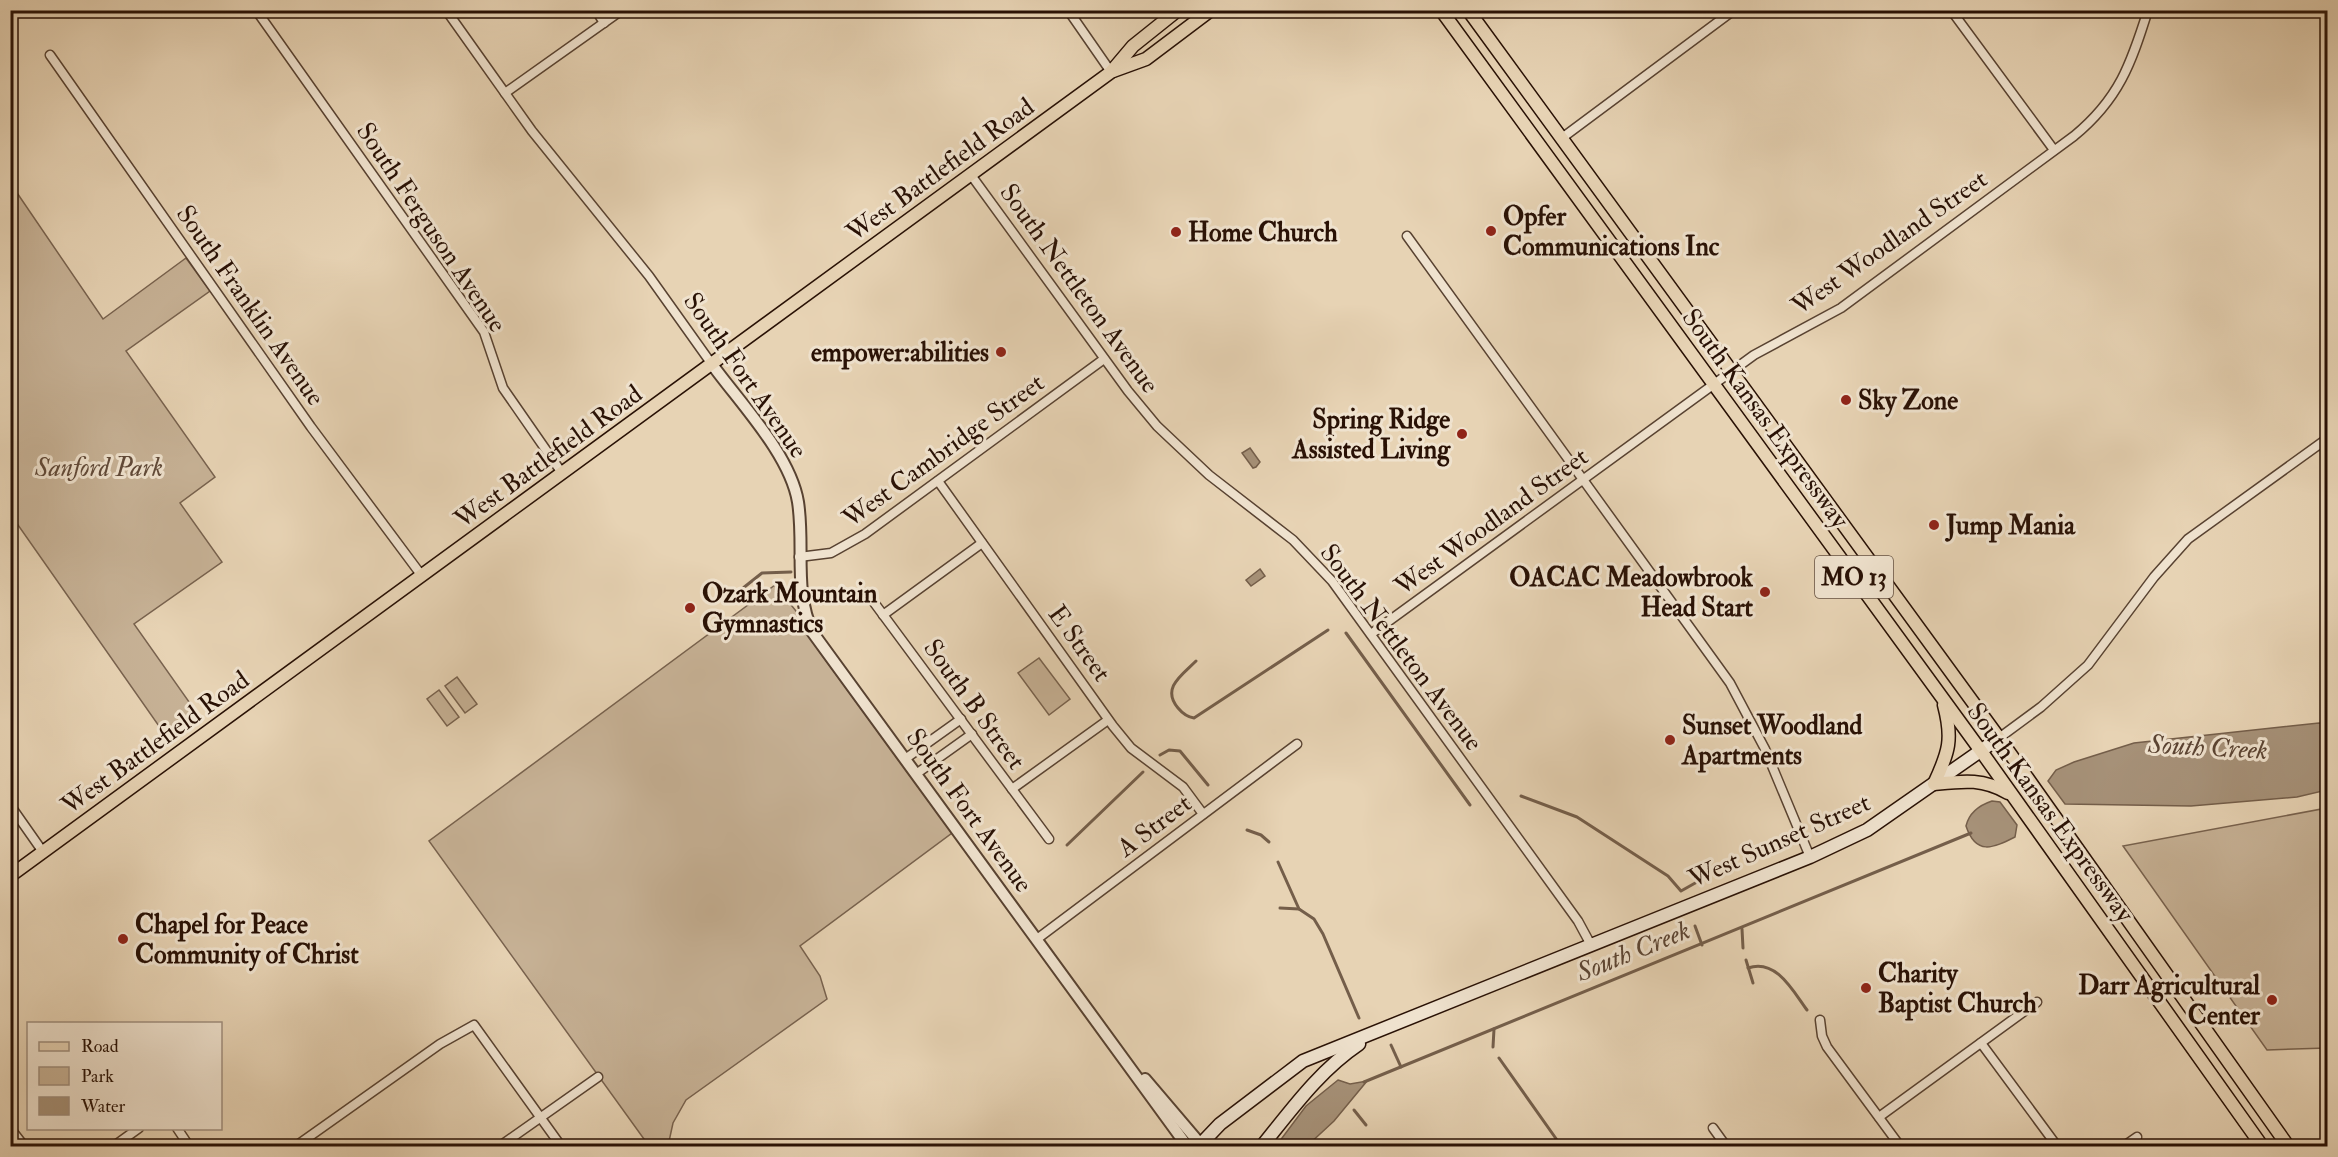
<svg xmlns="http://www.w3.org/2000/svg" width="2338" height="1157" font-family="'IM FELL Double Pica',serif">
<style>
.green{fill:#c7b296;stroke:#78624e;stroke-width:1.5}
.water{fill:#a69178;stroke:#745e4a;stroke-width:1.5}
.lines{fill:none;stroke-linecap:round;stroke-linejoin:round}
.stream{stroke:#745e4a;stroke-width:3}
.minor-casing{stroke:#584231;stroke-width:11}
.tertiary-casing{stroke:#584231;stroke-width:14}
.secondary-casing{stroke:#291105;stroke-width:15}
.primary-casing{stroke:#291105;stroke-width:15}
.minor{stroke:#efe2ce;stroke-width:8}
.tertiary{stroke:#efe2ce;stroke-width:10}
.secondary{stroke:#efe2ce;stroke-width:12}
.primary{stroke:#e7d3b4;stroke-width:12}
.poi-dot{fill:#8f2418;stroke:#efe2ce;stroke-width:2}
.labels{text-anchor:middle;stroke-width:6;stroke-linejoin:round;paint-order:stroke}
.shield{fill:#efe2ce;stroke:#645041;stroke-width:1.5}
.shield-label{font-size:24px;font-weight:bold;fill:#291105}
.street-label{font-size:26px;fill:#291105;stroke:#efe2ce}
.poi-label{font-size:26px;font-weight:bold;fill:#291105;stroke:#efe2ce;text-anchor:start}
.park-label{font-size:26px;font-style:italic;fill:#604938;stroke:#efe2ce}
.water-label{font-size:27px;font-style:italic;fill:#5b4433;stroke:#efe2ce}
</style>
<rect width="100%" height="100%" fill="#e7d3b4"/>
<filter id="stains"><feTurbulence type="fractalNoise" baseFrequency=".00333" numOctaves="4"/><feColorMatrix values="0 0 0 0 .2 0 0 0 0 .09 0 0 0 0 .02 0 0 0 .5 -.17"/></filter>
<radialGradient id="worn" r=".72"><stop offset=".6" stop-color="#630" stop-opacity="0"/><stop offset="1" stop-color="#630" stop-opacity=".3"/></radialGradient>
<g class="green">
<polygon points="11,184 103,319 186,258 210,291 126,351 215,477 180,503 222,562 134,624 199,716 168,739 11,515"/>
<polygon points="775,585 800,616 819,651 952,833 800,946 820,976 827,999 686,1100 673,1123 668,1146 649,1146 429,841"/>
<polygon points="1039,658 1070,699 1049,715 1018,673"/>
<polygon points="457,677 477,704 465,713 445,686"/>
<polygon points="439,690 459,717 447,726 427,699"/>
<polygon points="2327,808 2327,1048 2267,1050 2123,846"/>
</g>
<g class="water">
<polygon points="1250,448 1260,462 1256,467 1253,468 1242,453"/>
<polygon points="1260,569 1265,576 1251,586 1246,580"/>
<polygon points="2319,723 2328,724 2327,790 2297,797 2191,806 2065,804 2048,781 2056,770 2074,762 2134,743"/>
<path d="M1992 801 2000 802 2017 825 2015 837C1993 848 1976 856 1966 826 1969 813 1980 805 1992 801Z"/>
<polygon points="1338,1080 1350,1084 1367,1081 1334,1121 1307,1146 1276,1146 1306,1106"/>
</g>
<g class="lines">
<g class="stream">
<polyline points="733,596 762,573 791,572"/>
<polyline points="1346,633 1470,805"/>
<path d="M1196 661C1182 675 1161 688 1178 708 1183 714 1187 717 1194 718L1328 630"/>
<polyline points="1160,755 1169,750 1180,751 1208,785"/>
<polyline points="1521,796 1577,817 1668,876 1681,891 1697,882 1703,873"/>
<polyline points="1247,830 1261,835 1269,842"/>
<polyline points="1067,845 1143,772"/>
<polyline points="1278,862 1299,909 1314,919 1323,934 1359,1018"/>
<polyline points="1280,908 1299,909"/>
<polyline points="1695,926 1702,945"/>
<polyline points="1742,929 1743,948"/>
<polyline points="1746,960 1753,983"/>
<path d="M1748 968C1776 958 1793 991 1807 1010"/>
<polyline points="1391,1045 1401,1067"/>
<polyline points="1493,1047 1494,1029"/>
<polyline points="1499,1058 1557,1140"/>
<polyline points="1364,1082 1971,833"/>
<polyline points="1354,1110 1366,1125"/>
</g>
<g class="minor-casing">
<g id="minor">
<polyline points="256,10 484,332 503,388 562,473"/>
<polyline points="446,10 532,131 649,276 711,363"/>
<polyline points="596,10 604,23"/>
<polyline points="1068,10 1111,72"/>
<polyline points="1951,10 2054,150"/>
<polyline points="50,55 311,427 422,576"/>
<polyline points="505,93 622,10"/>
<polyline points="1562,138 1734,10"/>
<polyline points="971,175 1128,391 1157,426 1209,475 1293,540 1332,581 1578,921 1591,945"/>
<polyline points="2328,228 2328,251"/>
<polyline points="1407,236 1730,683 1765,749 1810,857"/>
<polyline points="938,481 1113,726 1131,748 1183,787 1203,814"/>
<polyline points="799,557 831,553 865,534 1104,359"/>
<polyline points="867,593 1049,839"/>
<polyline points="883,615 982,543"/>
<path d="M1371 634 1754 355 1841 308 2074 136C2119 99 2131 64 2148 10"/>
<polyline points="1999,738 2041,707 2088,665 2154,577 2188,539 2328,438"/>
<polyline points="905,759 961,719"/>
<polyline points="916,774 972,734"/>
<polyline points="1012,789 1108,720"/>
<polyline points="10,805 43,852"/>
<polyline points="1037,939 1297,744"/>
<polyline points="1820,1020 1822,1036 1827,1047 1900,1146"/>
<polyline points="1981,1043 2057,1146"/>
<polyline points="1879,1117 2037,1002"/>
<polyline points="10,1128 24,1146"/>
<polyline points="177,1128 189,1146"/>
<polyline points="1713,1128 1726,1146"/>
<polyline points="114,1146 139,1128"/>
<polyline points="296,1146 440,1044 474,1025 561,1146"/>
<polyline points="500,1146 598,1077"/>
<polyline points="2124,1146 2137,1137"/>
</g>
</g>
<g class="tertiary-casing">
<g id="tertiary">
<path d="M711 363C739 402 790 454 798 502 805 547 793 590 813 633L1187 1146"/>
<polyline points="1145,1079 1202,1146"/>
</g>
</g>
<g class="secondary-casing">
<g id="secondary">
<polyline points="1199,1146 1220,1124 1303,1061 1810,857 1867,830 1999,738"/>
<path d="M1262 1146C1292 1109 1319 1071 1359 1044"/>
</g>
</g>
<g class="primary-casing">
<g id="primary">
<polyline points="1441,10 1981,751 2262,1146"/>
<polyline points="1468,10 1999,738 2288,1146"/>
<polyline points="1113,71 1146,59 1211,10"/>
<path d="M1944 705C1953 739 1949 752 1934 784 1963 781 1982 778 2008 793"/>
<polyline points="10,876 1111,72 1133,46 1178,10"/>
</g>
</g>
<use href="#minor" class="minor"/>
<use href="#tertiary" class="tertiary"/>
<use href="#secondary" class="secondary"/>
<use href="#primary" class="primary"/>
</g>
<g class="poi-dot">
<circle cx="1491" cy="231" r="6"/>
<circle cx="1176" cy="232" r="6"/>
<circle cx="1001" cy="352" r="6"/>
<circle cx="1846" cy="400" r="6"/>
<circle cx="1462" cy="434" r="6"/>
<circle cx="1934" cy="525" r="6"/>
<circle cx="1765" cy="592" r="6"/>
<circle cx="690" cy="608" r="6"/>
<circle cx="1670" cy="740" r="6"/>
<circle cx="123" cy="939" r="6"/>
<circle cx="1866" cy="988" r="6"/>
<circle cx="2272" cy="1000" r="6"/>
</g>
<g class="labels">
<rect class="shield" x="1815" y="556" width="78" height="42" rx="4.5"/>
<g class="shield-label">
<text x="1854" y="585">MO 13</text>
</g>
<g class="street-label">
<text transform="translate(940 169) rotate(-36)" y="9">West Battlefield Road</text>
<text transform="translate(432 227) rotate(56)" y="9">South Ferguson Avenue</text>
<text transform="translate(1889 242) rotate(-35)" y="9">West Woodland Street</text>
<text transform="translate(1080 288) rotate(54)" y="9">South Nettleton Avenue</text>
<text transform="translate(251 305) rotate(55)" y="9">South Franklin Avenue</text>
<text transform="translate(746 375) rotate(55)" y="9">South Fort Avenue</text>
<text transform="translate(1766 418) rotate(54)" y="9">South Kansas Expressway</text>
<text transform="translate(943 450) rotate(-36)" y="9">West Cambridge Street</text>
<text transform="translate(548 456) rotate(-36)" y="9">West Battlefield Road</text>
<text transform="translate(1491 521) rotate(-36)" y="9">West Woodland Street</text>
<text transform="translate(1080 643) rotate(54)" y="9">E Street</text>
<text transform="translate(1402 647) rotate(53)" y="9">South Nettleton Avenue</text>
<text transform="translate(975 704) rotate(54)" y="9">South B Street</text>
<text transform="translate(155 742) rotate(-36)" y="9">West Battlefield Road</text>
<text transform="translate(970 810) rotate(54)" y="9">South Fort Avenue</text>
<text transform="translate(2051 812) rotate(54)" y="9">South Kansas Expressway</text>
<text transform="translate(1154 825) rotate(-37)" y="9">A Street</text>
<text transform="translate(1779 840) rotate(-24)" y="9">West Sunset Street</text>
</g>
<g class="poi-label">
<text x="1503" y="225">Opfer<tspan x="1503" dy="30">Communications Inc</tspan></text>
<text x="1188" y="241">Home Church</text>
<text x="989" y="361" text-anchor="end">empower:abilities</text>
<text x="1858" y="409">Sky Zone</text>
<text x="1450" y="428" text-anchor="end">Spring Ridge<tspan x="1450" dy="30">Assisted Living</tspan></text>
<text x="1946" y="534">Jump Mania</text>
<text x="1753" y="586" text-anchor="end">OACAC Meadowbrook<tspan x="1753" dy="30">Head Start</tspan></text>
<text x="702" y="602">Ozark Mountain<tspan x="702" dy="30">Gymnastics</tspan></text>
<text x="1682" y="734">Sunset Woodland<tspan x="1682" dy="30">Apartments</tspan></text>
<text x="135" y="933">Chapel for Peace<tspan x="135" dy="30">Community of Christ</tspan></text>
<text x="1878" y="982">Charity<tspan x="1878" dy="30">Baptist Church</tspan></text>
<text x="2260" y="994" text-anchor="end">Darr Agricultural<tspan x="2260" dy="30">Center</tspan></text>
</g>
<g class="park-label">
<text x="99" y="476">Sanford Park</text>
</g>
<g class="water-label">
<text transform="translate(2208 747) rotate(3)" y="9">South Creek</text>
<text transform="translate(1633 951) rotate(-22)" y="9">South Creek</text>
</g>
</g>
<rect width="2338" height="1157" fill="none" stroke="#e7d3b4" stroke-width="36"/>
<rect x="12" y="12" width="2314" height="1133" fill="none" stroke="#291105" stroke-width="3"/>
<rect x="18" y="18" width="2302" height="1121" fill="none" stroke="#291105" stroke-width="1.5"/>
<rect x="27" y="1022" width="195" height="108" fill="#efe2ce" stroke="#a08e7e" stroke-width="1.5"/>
<rect x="39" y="1042" width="30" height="9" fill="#e7d3b4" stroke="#a08e7e" stroke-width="1.5"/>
<text x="81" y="1052" font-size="18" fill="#291105">Road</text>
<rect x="39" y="1067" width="30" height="18" fill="#c7b296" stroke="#a08e7e" stroke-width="1.5"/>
<text x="81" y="1082" font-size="18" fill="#291105">Park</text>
<rect x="39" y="1097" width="30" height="18" fill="#a69178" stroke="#a08e7e" stroke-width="1.5"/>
<text x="81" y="1112" font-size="18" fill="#291105">Water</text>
<rect width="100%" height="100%" filter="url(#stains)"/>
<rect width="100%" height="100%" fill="url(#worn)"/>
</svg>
